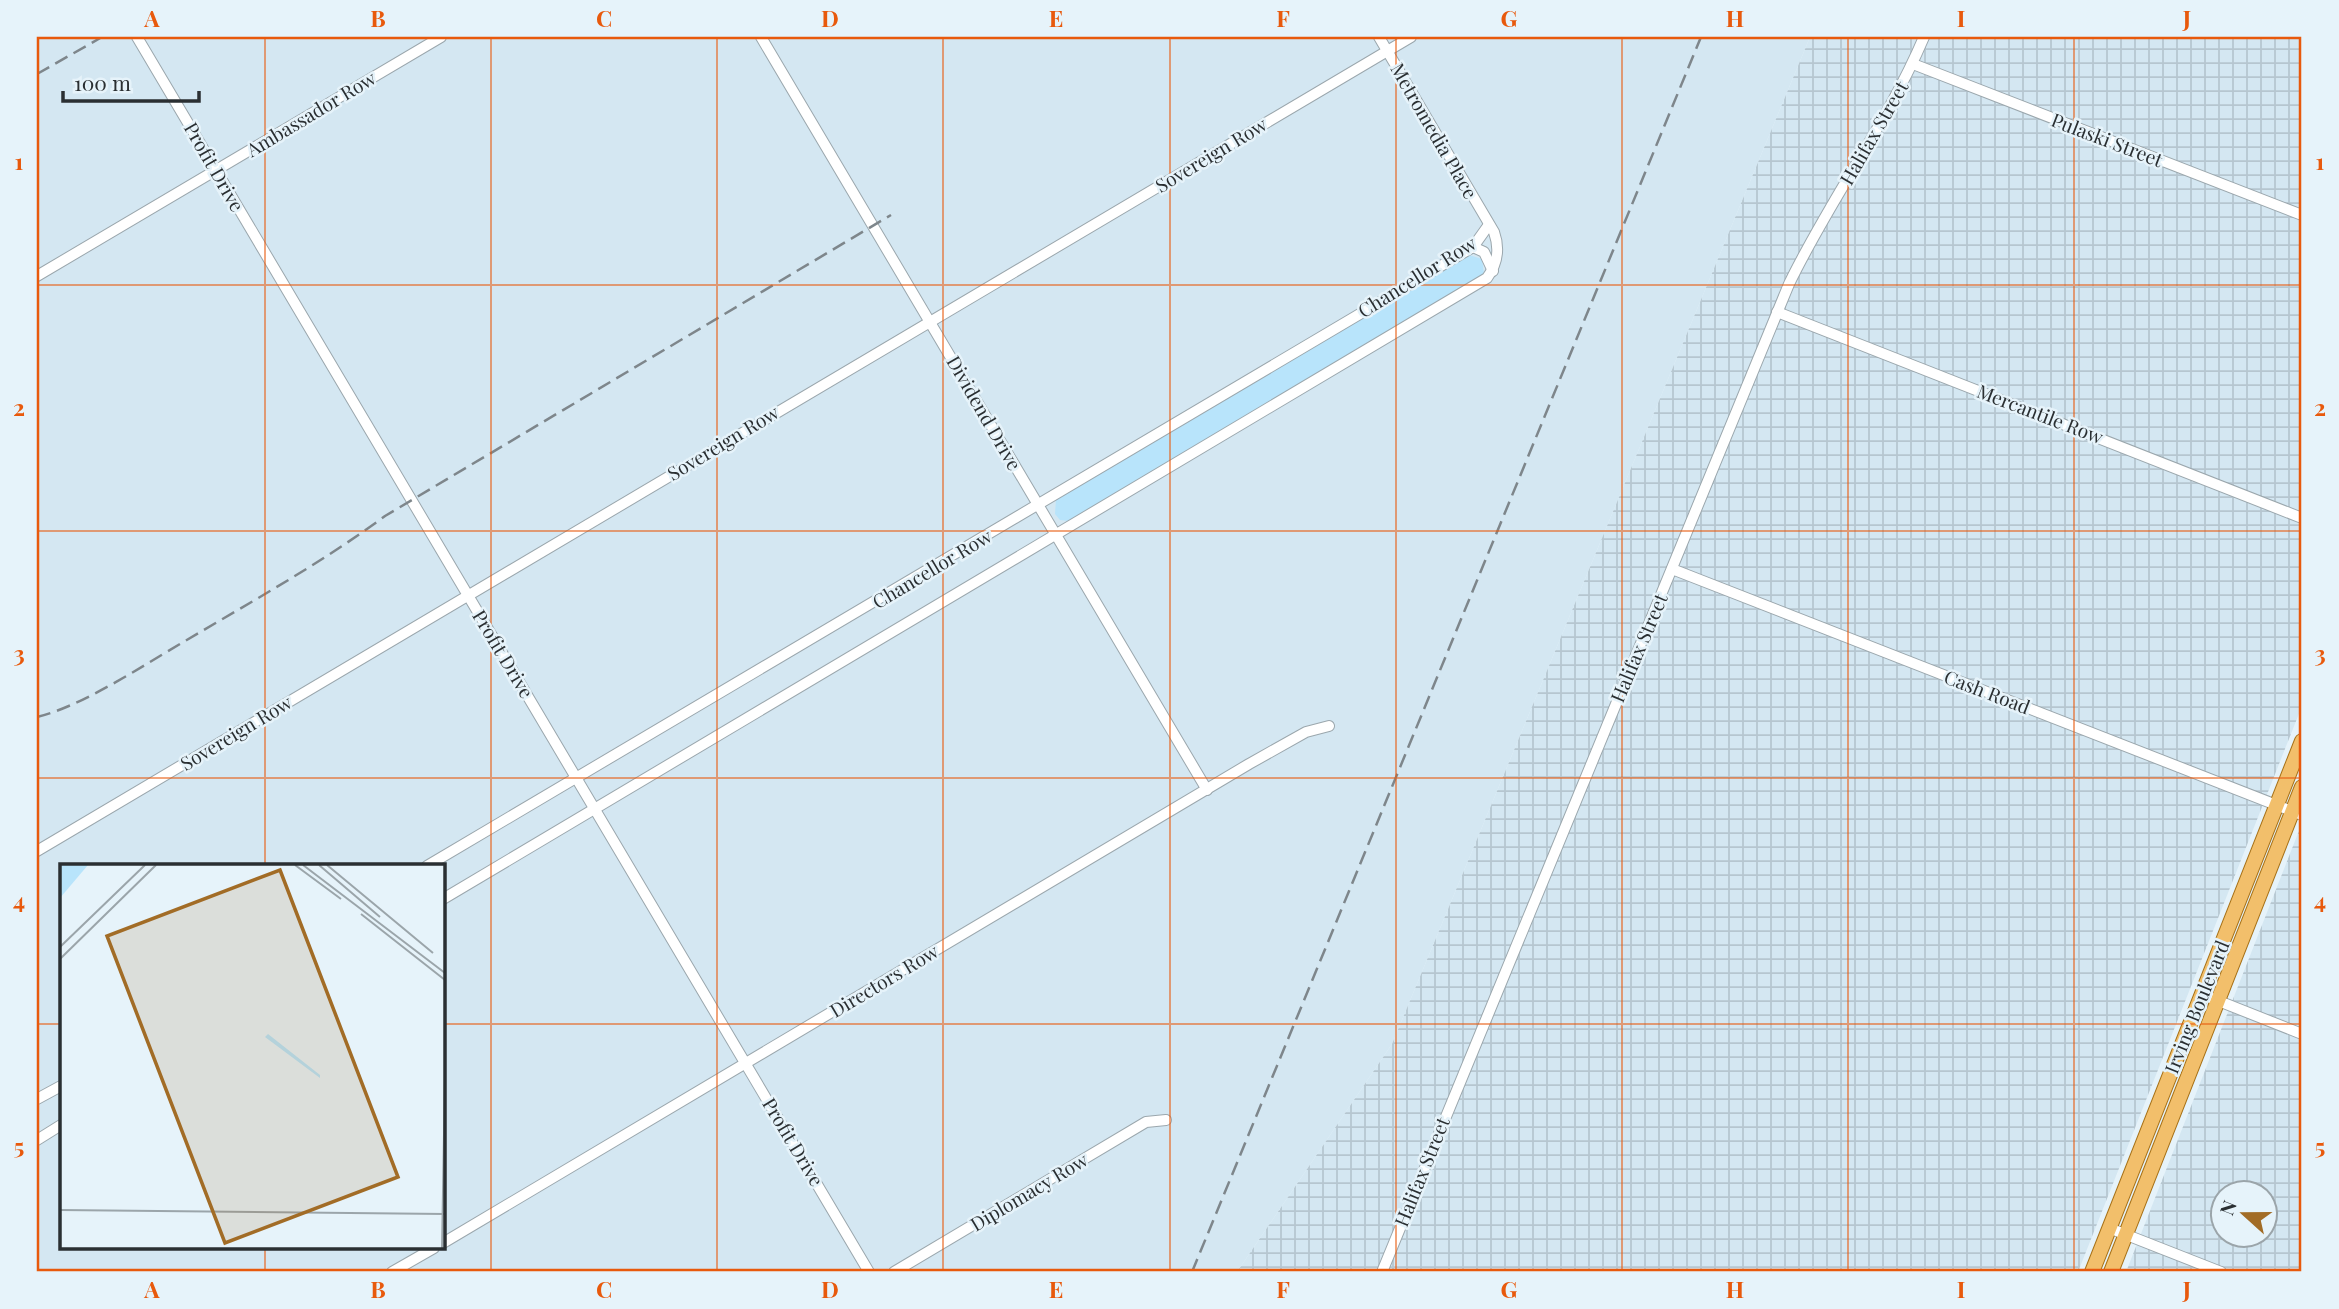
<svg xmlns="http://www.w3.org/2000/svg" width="2339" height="1309" font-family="'Playfair Display',serif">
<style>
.built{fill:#d4e7f2;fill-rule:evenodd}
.industrial{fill:url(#industrial-grid);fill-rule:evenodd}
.grass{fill:#b8e4fb}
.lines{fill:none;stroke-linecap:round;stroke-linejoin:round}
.minor-casing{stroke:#9ba7ad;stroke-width:12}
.major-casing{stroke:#a77117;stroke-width:16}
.minor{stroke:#fff;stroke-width:10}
.major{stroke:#f2bf6b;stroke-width:14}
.rail{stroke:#7e868b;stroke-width:2.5;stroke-dasharray:14 7;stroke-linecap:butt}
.grid{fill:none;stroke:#e8590c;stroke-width:2;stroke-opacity:0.55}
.labels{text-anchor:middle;stroke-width:5;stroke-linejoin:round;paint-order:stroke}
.street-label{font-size:19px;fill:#2a2f32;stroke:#e6f3fa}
.inset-road{fill:none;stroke:#9ba5aa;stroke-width:2}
.view{fill:#a26c26;fill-opacity:0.15;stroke:#a26c26;stroke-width:3.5}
.inset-edge{fill:none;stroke:#2a2f32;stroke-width:3.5}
.neatline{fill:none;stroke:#e8590c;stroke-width:2.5}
.grid-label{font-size:23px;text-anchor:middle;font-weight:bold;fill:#e8590c}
</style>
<defs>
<pattern id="industrial-grid" width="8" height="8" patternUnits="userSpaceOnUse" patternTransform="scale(1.75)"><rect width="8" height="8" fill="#d4e7f2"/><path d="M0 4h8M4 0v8" fill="none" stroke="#b6c6d0"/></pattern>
</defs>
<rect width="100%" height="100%" fill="#e6f3fa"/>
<path class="built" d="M37 37H1810L1392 1044 1237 1272H37ZM61 866H443V1248H61Z"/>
<g class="industrial">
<polygon points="1810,37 2302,37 2302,706 2078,1272 1237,1272 1392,1044"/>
<path d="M2302 823V1272H2126ZM2224 1194H2266V1236H2224Z"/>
</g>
<polygon class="grass" points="1469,255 1482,259 1484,274 1069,521 1060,520 1055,514 1056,499"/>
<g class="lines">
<g class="minor-casing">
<g id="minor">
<polyline points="137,37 869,1272"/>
<polyline points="761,37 1207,790"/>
<polyline points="1913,64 2302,215"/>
<polyline points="1473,247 1484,252 1493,271"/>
<polyline points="37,276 441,37"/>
<polyline points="1777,312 2302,518"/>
<polyline points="1672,569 2302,815"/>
<polyline points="37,851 1411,37"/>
<polyline points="427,866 1473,247 1488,226"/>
<path d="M443 899 1487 278C1498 263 1500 249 1494 232L1379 37"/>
<polyline points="2201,994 2302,1034"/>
<polyline points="37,1099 61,1086"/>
<polyline points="37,1140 61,1125"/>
<polyline points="2109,1228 2221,1272"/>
<polyline points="443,1243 1249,764 1306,732 1329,726"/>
<polyline points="392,1272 434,1248"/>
<polyline points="894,1272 1146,1122 1166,1120"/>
<path d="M1382 1272 1789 284C1830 199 1887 124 1924 37"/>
</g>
</g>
<g class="major-casing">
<g id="major">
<polyline points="2092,1272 2302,741"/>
<polyline points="2111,1272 2302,787"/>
</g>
</g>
<use href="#minor" class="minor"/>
<use href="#major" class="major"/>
<g class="rail">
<polyline points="37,74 102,37"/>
<path d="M37 717C82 706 139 668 180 644 249 603 320 564 385 516L891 215"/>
<polyline points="1192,1272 1701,37"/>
</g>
</g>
<path class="grid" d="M265 37V866M491 37V1272M717 37V1272M943 37V1272M1170 37V1272M1396 37V1272M1622 37V1272M1848 37V1272M2074 37V1272M37 285H2302M37 531H2302M37 778H2302M37 1024H61M443 1024H2302M265 1248V1272"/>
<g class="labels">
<g class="street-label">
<text transform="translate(311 114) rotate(-31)" y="7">Ambassador Row</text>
<text transform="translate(1434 131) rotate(60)" y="7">Metromedia Place</text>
<text transform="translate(1874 133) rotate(-60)" y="7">Halifax Street</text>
<text transform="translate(2107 140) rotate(21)" y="7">Pulaski Street</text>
<text transform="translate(1211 155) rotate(-31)" y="7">Sovereign Row</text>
<text transform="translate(214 167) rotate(60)" y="7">Profit Drive</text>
<text transform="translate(1417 277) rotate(-32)" y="7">Chancellor Row</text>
<text transform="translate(984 413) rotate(60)" y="7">Dividend Drive</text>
<text transform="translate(2040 414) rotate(21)" y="7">Mercantile Row</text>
<text transform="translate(723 443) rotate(-31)" y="7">Sovereign Row</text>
<text transform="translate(932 569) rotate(-31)" y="7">Chancellor Row</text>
<text transform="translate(1639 648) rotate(-67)" y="7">Halifax Street</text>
<text transform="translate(503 654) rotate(59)" y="7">Profit Drive</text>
<text transform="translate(1987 692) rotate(21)" y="7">Cash Road</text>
<text transform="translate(236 733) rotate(-31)" y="7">Sovereign Row</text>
<text transform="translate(884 981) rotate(-31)" y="7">Directors Row</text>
<text transform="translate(2197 1007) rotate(-68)" y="7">Irving Boulevard</text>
<text transform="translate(793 1142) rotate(59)" y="7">Profit Drive</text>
<text transform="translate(1422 1172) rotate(-68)" y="7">Halifax Street</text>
<text transform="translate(1029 1192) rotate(-31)" y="7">Diplomacy Row</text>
</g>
</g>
<g transform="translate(60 864)">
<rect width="385" height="385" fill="#e6f3fa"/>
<path d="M208 170 260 211V214L205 173Z" fill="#b8e4fb"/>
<path d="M0 1H28L0 34Z" fill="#b8e4fb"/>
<path class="inset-road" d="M235 1 281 35M243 1 385 109M259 1 320 53M267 1 373 89M301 50 385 116M0 83 85 1M0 95 96 1M0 346 385 350M382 384 385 214"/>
<path class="view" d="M220 6 338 313 165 379 47 72Z"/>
<rect width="385" height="385" class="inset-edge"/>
</g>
<rect width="2339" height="1309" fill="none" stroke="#e6f3fa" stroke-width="77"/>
<g transform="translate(2244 1214) rotate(291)"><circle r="33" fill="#e6f3fa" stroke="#9ba5aa" stroke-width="2"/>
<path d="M0-5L12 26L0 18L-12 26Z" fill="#a26c26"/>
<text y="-10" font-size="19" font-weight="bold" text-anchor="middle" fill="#2a2f32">N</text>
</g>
<path d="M63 91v10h136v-10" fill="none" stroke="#2a2f32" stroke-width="3.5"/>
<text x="74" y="91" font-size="21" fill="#2a2f32" stroke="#e6f3fa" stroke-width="5" paint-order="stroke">100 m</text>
<rect x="38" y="38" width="2262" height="1232" class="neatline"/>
<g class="grid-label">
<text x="152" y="27">A</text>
<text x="378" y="27">B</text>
<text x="604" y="27">C</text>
<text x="830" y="27">D</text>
<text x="1056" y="27">E</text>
<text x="1283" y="27">F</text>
<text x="1509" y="27">G</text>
<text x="1735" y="27">H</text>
<text x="1961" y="27">I</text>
<text x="2187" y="27">J</text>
<text x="19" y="170">1</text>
<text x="2320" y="170">1</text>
<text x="19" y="416">2</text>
<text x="2320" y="416">2</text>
<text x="19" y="662">3</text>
<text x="2320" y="662">3</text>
<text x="19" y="909">4</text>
<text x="2320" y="909">4</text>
<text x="19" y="1155">5</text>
<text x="2320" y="1155">5</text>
<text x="152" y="1298">A</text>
<text x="378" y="1298">B</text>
<text x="604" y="1298">C</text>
<text x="830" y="1298">D</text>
<text x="1056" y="1298">E</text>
<text x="1283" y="1298">F</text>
<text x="1509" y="1298">G</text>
<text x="1735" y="1298">H</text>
<text x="1961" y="1298">I</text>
<text x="2187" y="1298">J</text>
</g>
</svg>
